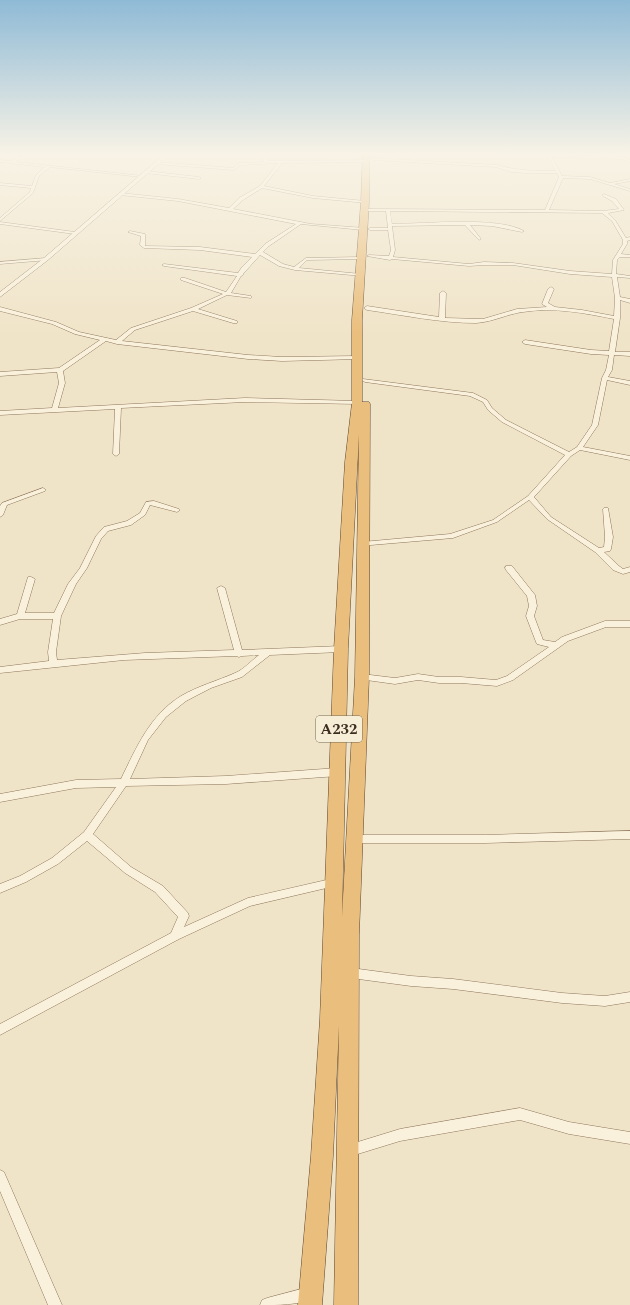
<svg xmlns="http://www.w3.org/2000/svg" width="630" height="1305" font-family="Spectral,serif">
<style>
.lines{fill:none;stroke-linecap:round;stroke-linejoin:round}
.minor-casing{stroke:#8d765c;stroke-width:1}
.tertiary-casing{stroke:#8d765c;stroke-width:1}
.trunk-casing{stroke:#5b4430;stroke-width:1}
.minor{fill:#faf1dc;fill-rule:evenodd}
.tertiary{fill:#faf1dc;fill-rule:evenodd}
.trunk{fill:#eabe7c;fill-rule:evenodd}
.labels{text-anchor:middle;stroke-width:3;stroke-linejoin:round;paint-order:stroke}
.shield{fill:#f7eed8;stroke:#756857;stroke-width:1}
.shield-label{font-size:15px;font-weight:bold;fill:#3d2e20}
</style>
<rect width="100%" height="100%" fill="#f0e4c8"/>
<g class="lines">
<g class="minor-casing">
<g id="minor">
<polygon points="24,153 28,153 16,162 143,176 141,177 50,167 39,176 33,193 0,221 0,218 30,192 31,188 0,185 0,183 32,186 36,175 45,167 0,162 0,160 11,161"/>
<polygon points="262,153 266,153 268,161 367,160 366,162 282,163 264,186 313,196 365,201 367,201 367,203 313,198 262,188 243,200 233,209 311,224 365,228 365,229 363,230 301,224 269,246 263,252 283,264 294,267 306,258 361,257 363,257 363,259 307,260 299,268 361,274 363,274 363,276 295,270 279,266 260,255 243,274 243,275 241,276 231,293 251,296 251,298 227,295 198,309 237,321 237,323 233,323 193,311 135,330 122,341 248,355 282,357 358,356 361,358 360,359 282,361 248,359 117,344 106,341 63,371 65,383 58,408 245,398 357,401 360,403 359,404 245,402 121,408 119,454 116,456 113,454 115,409 0,415 0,411 52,408 59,383 57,372 0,376 0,372 59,368 100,340 75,334 52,324 0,311 0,307 56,322 79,332 116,340 131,328 191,308 223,294 181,280 181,278 185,278 226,292 237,276 164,266 162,265 164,264 238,273 242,267 252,257 200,250 144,248 140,245 141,236 128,232 130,231 145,234 145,246 200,247 255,254 265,244 296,224 178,201 120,195 118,194 120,193 178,199 229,208 239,198 260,186 278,163 240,165 234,170 156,164 154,163 156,162 233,168 239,163 264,162"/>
<path d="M546 153H550L551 155 624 157 630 160V163L623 159 552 157 562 176 590 177 610 183 630 179V181L614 184 630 189V191L590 179 563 178 549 210 603 211 619 209 612 201 603 196 602 195 604 194 616 199 624 210 608 213 615 220 626 238 630 237V240L627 241V244L621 254 630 255V257H620L617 260 616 274 630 276V278L617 277 620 297 630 299V303L620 300V318L615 352H630V356L614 355 612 370 608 377 630 381V385L607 380 598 425 583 447 630 456V460L580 450 571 456 534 497 551 517 599 548 604 547 605 537 603 509 604 508H608L613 537 611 549 610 551 604 552 619 566 623 569 630 567V572L623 574 613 570 595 552 547 519 529 500 497 522 453 538 359 546 358 544 359 542H362L450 534 493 520 528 496 565 455 502 422 488 410 483 402 470 396 365 382 362 380 363 379 473 393 487 400 492 408 506 420 569 452 577 447 592 425 602 378 606 370 609 355 591 354 525 344 522 342 525 340 591 350 609 351 614 319C584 313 554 307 523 312 507 314 493 322 476 323 440 323 403 315 367 310L364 308 367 306 439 317 440 293 443 291 446 293 445 318 483 319 517 309 547 307 542 304 548 289 551 287 554 289 548 303 555 307 582 310 614 316 615 298 612 277 570 274 513 265H484L469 266 392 259 390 260 367 256 369 255 389 256 391 250 388 230H370L368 229 370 228H388L386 211H368V209L545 210 559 177 557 173H526L511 172 496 167 373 160 372 158 497 165C517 171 535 171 556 171ZM390 211 602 213 612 221 623 240V244L613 260 612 274 570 271 513 263 484 262 469 264 393 257 395 250 392 226 465 225 479 240 481 239 470 225 492 226 522 232 524 231C498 216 424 224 392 224Z"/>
<polygon points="146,171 199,177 201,178 199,179 145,173"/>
<polygon points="0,222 75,232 77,233 75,234 0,224"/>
<polygon points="46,258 48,258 48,260 0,264 0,262"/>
<polygon points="43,488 46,490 45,491 7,505 3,515 0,517 0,506 2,503"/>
<path d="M154 501 179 509 180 510 177 512 150 505 145 515 131 525 108 531 101 539 87 568 76 584 61 616 56 652 57 660 145 653 234 650 217 588 221 586 225 588 242 650 341 646 345 649 341 652 270 655 242 677 211 688 186 701 166 717 148 740 130 779 226 776 338 768 341 769 342 772 341 775 338 776 226 784 126 786 93 834 131 867 163 886 188 913 189 916 184 927 248 898 335 878 338 879 340 882 338 885 335 886 250 906 179 939 0 1035V1024L171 933 178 917 155 892 125 873 87 841 58 864 26 882 0 893V884L20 876 52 858 84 832 116 787 76 788 0 802V794L76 780 121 779C136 748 150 715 181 696 198 686 217 681 235 673 243 670 251 661 259 655L242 656 239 657 236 656 124 660 0 673V667L49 661 48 652 53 619H20L0 625V619L17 614 28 577H31L35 579 25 613H54L68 584 80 568 96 536 104 527 127 521 140 513 146 502Z"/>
<polygon points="506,566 512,566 535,595 537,606 534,616 543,640 555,642 562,637 605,621 630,621 630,627 606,627 568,641 513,680 497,686 461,683 439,683 418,680 395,684 359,679 358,677 359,675 362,674 395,678 418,674 439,677 461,677 496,680 507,676 549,647 537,644 536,642 526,616 529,606 527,596 506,570 505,568"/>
<polygon points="630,831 630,839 485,843 354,843 351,842 349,839 351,836 354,835 485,835"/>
<polygon points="351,968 411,976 453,979 562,993 605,996 630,992 630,1002 605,1006 562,1003 453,989 411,986 351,978 347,977 346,973 347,969"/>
<polygon points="520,1108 569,1122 630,1132 630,1144 569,1134 520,1120 400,1141 348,1157 344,1155 342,1151 344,1147 348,1145 400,1129"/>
<polygon points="0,1170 4,1172 62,1305 48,1305 0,1191"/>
<path d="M309 1287 314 1289 316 1294 314 1299C296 1305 279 1305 260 1305L262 1300 267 1298Z"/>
</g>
</g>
<g class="tertiary-casing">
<polygon id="tertiary" points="166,153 171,153 48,260 0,297 0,292 44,258"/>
</g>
<g class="trunk-casing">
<path id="trunk" d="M363 153H369V202L362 320V402H369L370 404 369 677 359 935 358 1305H334L339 1025 333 1156 322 1305H298L311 1156 320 1019 334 649 345 462 352 403V320L361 202ZM359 434 355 677 342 917 348 649Z"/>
</g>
<use href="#minor" class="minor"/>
<use href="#tertiary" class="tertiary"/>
<use href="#trunk" class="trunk"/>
</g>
<linearGradient id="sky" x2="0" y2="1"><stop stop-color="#8fbad6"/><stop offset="0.46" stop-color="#f8f3e6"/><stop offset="1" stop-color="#f8f3e6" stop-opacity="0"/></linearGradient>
<rect width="630" height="335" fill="url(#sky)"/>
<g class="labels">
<rect class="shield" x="316" y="716" width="46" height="26" rx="3"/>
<g class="shield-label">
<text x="339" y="734">A232</text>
</g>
</g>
</svg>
